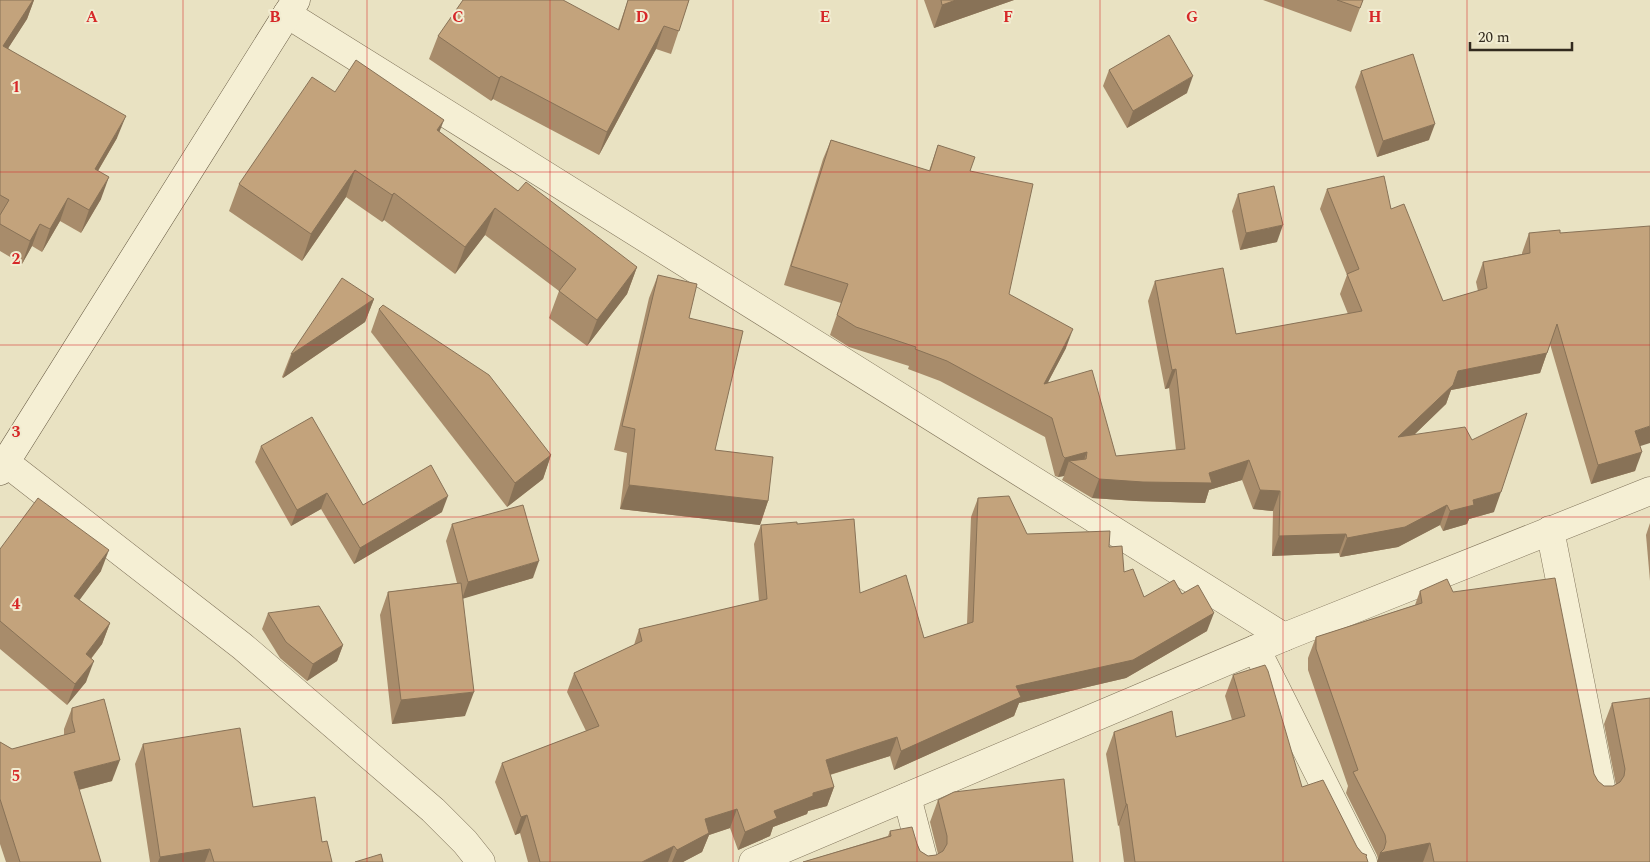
<svg xmlns="http://www.w3.org/2000/svg" width="1650" height="862" font-family="Spectral,serif">
<style>
.lines{fill:none;stroke-linecap:round;stroke-linejoin:round}
.street-casing{stroke:#81745b;stroke-width:29}
.secondary-casing{stroke:#62553e;stroke-width:29}
.street{stroke:#f5efd4;stroke-width:28}
.secondary{stroke:#f5efd4;stroke-width:28}
.wall{fill:#a88c6b}
.shaded-wall{fill:#887257}
.building{fill:#c3a37c;stroke:#887257}
.grid{fill:none;stroke:#d62828;stroke-width:1;stroke-opacity:0.55}
.grid-label{font-size:16px;text-anchor:middle;font-weight:bold;fill:#d62828;stroke:#f1ecd1;stroke-width:4;stroke-linejoin:round;paint-order:stroke}
</style>
<rect width="100%" height="100%" fill="#e9e2c2"/>
<g class="lines">
<g class="street-casing">
<g id="street">
<polyline points="287,14 1284,637"/>
<polyline points="5,462 242,646 433,810 465,842 481,862"/>
<polyline points="1550,530 1602,792"/>
<polyline points="1256,649 1363,862"/>
<polyline points="907,797 924,862"/>
<polyline points="753,862 1284,637 1650,491"/>
</g>
</g>
<g class="secondary-casing">
<polyline id="secondary" points="0,471 296,0"/>
</g>
<use href="#street" class="street"/>
<use href="#secondary" class="secondary"/>
</g>
<g class="wall">
<polygon points="0,0 34,0 27,19 8,48 117,138 98,171 101,199 81,233 60,221 42,252 32,246 22,264 0,251"/>
<polygon points="628,0 689,0 671,54 656,49 599,155 493,99 491,101 429,59 438,36 618,29"/>
<polygon points="924,0 1014,0 934,28"/>
<polygon points="1263,0 1363,0 1351,32"/>
<polygon points="1109,70 1187,93 1127,128 1103,86"/>
<polygon points="1361,71 1429,140 1377,157 1355,87"/>
<polygon points="335,92 440,132 518,191 637,267 627,294 587,346 549,318 559,291 485,235 455,274 384,220 382,222 346,197 302,261 229,211 239,184"/>
<polygon points="831,140 929,171 938,145 970,171 1009,294 1066,348 1048,382 1116,456 1176,450 1169,388 1165,389 1148,301 1155,281 1236,334 1348,314 1340,294 1347,275 1320,209 1327,189 1391,209 1443,301 1478,291 1476,282 1483,262 1522,254 1522,253 1529,233 1560,233 1640,446 1635,471 1591,484 1550,344 1540,373 1451,390 1446,404 1414,435 1494,512 1469,519 1467,524 1443,531 1440,525 1398,547 1340,557 1339,553 1272,556 1273,511 1253,509 1242,480 1209,490 1205,503 1136,501 1092,498 1062,480 1064,476 1058,477 1055,476 1045,437 940,381 908,369 909,366 849,347 830,335 841,303 784,285 823,159"/>
<polygon points="1238,194 1277,242 1240,250 1232,211"/>
<polygon points="658,275 689,318 715,450 768,501 760,525 620,509 627,453 614,450 649,298"/>
<polygon points="374,299 365,322 283,378 282,377 291,354"/>
<polygon points="379,309 551,455 543,479 507,507 371,332"/>
<polygon points="261,446 363,505 442,512 354,564 321,509 291,526 255,462"/>
<polygon points="978,498 1027,534 1109,547 1124,572 1144,597 1182,594 1207,631 1126,678 1019,703 1014,716 894,770 890,756 830,775 834,787 827,806 808,811 807,814 773,827 770,836 738,850 730,828 709,835 702,852 683,862 528,862 520,833 515,835 495,782 502,763 586,731 567,692 574,673 634,645 639,629 759,601 754,544 761,525 797,524 860,593 924,638 967,624 971,517"/>
<polygon points="1650,523 1650,581 1646,535"/>
<polygon points="452,524 533,578 463,598 465,716 392,724 380,615 388,592 457,583 446,541"/>
<polygon points="0,549 101,571 79,600 110,623 102,644 91,659 86,682 67,705 0,649"/>
<polygon points="1420,591 1453,592 1594,774 1598,781 1604,786 1613,786 1616,785 1604,724 1612,703 1650,862 1377,862 1378,859 1377,855 1346,793 1348,786 1308,670 1308,658 1316,637 1415,605"/>
<polygon points="268,613 343,645 337,661 307,681 280,658 262,629"/>
<polygon points="1233,675 1302,787 1366,858 1368,862 1124,862 1119,825 1118,826 1106,754 1114,732 1176,737 1232,720 1225,696"/>
<polygon points="72,708 112,781 79,790 101,862 6,862 0,844 0,742 12,749 64,735 64,729"/>
<polygon points="143,744 253,807 322,842 332,862 150,862 135,764"/>
<polygon points="938,800 1073,862 803,862 888,836 890,831 917,844 920,851 928,856 936,855 938,854 930,822"/>
</g>
<g class="shaded-wall">
<polygon points="33,0 34,0 27,19 0,61 3,46"/>
<polygon points="956,0 1014,0 934,28 942,5"/>
<polygon points="664,26 656,49 599,155 607,132"/>
<polygon points="501,76 493,99 491,101 499,78"/>
<polygon points="1193,76 1187,93 1127,128 1133,111"/>
<polygon points="126,116 117,138 86,191 95,169"/>
<polygon points="444,120 434,146 437,130"/>
<polygon points="1435,124 1429,140 1377,157 1383,141"/>
<polygon points="355,170 346,197 302,261 311,234"/>
<polygon points="109,177 101,199 81,233 89,210"/>
<polygon points="394,193 384,220 382,222 392,195"/>
<polygon points="68,198 60,221 42,252 50,229"/>
<polygon points="495,208 485,235 455,274 465,247"/>
<polygon points="40,224 32,246 22,264 30,241"/>
<polygon points="1283,225 1277,242 1240,250 1246,233"/>
<polygon points="637,267 627,294 587,346 597,320"/>
<polygon points="374,299 365,322 283,378 292,354"/>
<polygon points="1073,329 1066,348 1037,403 1044,384"/>
<polygon points="1547,353 1540,373 1451,390 1446,404 1391,457 1398,437 1458,371"/>
<polygon points="1176,369 1169,388 1165,389 1172,370"/>
<polygon points="1650,426 1650,443 1628,450 1635,431"/>
<polygon points="1087,452 1081,468 1069,461 1064,476 1058,477 1065,458"/>
<polygon points="1642,452 1635,471 1591,484 1598,465"/>
<polygon points="551,455 543,479 507,507 515,483"/>
<polygon points="1249,460 1242,480 1209,490 1205,503 1136,501 1092,498 1099,479 1209,473"/>
<polygon points="629,485 768,501 760,525 620,509"/>
<polygon points="1260,490 1280,491 1273,511 1253,509"/>
<polygon points="1501,492 1494,512 1469,519 1467,524 1443,531 1450,511 1473,500"/>
<polygon points="327,493 321,509 291,526 297,510"/>
<polygon points="448,496 442,512 354,564 360,548"/>
<polygon points="1447,505 1440,525 1398,547 1340,557 1347,538"/>
<polygon points="1346,534 1339,553 1272,556 1279,536"/>
<polygon points="109,550 101,571 67,617 74,596"/>
<polygon points="539,561 533,578 462,599 468,582"/>
<polygon points="1214,613 1207,631 1126,678 1019,703 1014,716 894,770 901,751 1016,686"/>
<polygon points="110,623 102,644 78,675 86,654"/>
<polygon points="343,645 337,661 307,681 313,664"/>
<polygon points="94,661 86,682 67,705 75,684"/>
<polygon points="474,692 465,716 392,724 401,700"/>
<polygon points="897,737 890,756 819,778 826,760"/>
<polygon points="120,760 112,781 66,793 74,772"/>
<polygon points="834,787 827,806 808,811 807,814 773,827 770,836 738,850 745,832 774,811 813,793"/>
<polygon points="1126,804 1127,804 1119,825 1118,826"/>
<polygon points="737,809 730,828 709,835 702,852 683,862 672,862 677,850 705,819"/>
<polygon points="527,815 520,833 515,835 521,817"/>
<polygon points="1430,843 1423,862 1377,862 1380,853"/>
<polygon points="674,846 668,862 642,862"/>
<polygon points="210,849 205,862 158,862 160,857"/>
</g>
<g class="building">
<polygon points="0,0 33,0 3,46 126,116 95,169 109,177 89,210 68,198 50,229 40,224 30,241 0,224 0,215 9,200 0,195"/>
<polygon points="463,0 563,0 619,30 628,0 689,0 679,31 664,26 607,132 501,76 499,78 438,36"/>
<polygon points="941,0 956,0 942,5"/>
<polygon points="1337,0 1363,0 1360,8"/>
<polygon points="1169,35 1193,76 1133,111 1109,70"/>
<polygon points="1413,54 1435,124 1383,141 1361,71"/>
<polygon points="356,60 444,120 437,130 518,191 526,182 637,267 597,320 559,291 576,269 495,208 465,247 394,193 392,195 355,170 311,234 239,184 312,77 335,92"/>
<polygon points="831,140 930,171 938,145 975,157 970,171 1033,184 1009,294 1073,329 1044,384 1092,370 1116,456 1185,449 1176,369 1172,370 1155,281 1223,268 1236,334 1362,311 1347,274 1359,269 1327,189 1384,176 1391,209 1404,204 1443,301 1487,288 1483,262 1530,253 1529,233 1560,230 1560,233 1650,226 1650,426 1635,431 1642,452 1598,465 1557,324 1547,353 1458,371 1453,385 1398,437 1465,427 1472,440 1527,413 1501,492 1473,500 1474,505 1450,511 1447,505 1405,527 1347,538 1346,534 1279,536 1280,491 1260,490 1249,460 1209,473 1212,483 1143,482 1099,479 1069,461 1086,459 1087,452 1065,458 1063,456 1052,418 947,361 915,349 916,347 856,327 837,315 848,284 791,266"/>
<polygon points="1274,186 1283,225 1246,233 1238,194"/>
<polygon points="658,275 697,284 689,318 743,331 715,450 773,457 768,501 629,485 635,429 622,426"/>
<polygon points="342,278 374,299 292,354 291,354"/>
<polygon points="383,305 489,375 551,455 515,483 379,309"/>
<polygon points="312,417 363,505 431,465 448,496 360,548 327,493 297,510 261,446"/>
<polygon points="1009,496 1027,534 1110,531 1109,547 1122,546 1124,572 1133,569 1144,597 1174,580 1182,594 1198,585 1214,613 1133,660 1016,686 1021,697 901,751 897,737 826,760 834,787 813,793 813,796 774,811 777,818 745,832 737,809 705,819 709,833 677,850 674,846 642,862 540,862 527,815 521,817 502,763 599,726 574,673 642,641 639,629 767,599 761,525 797,522 797,524 854,519 860,593 906,575 924,638 973,622 978,498"/>
<polygon points="38,498 109,550 74,596 110,623 86,654 94,661 75,684 0,621 0,549"/>
<polygon points="523,505 539,561 468,582 452,524"/>
<polygon points="1555,578 1594,774 1598,781 1604,786 1613,786 1620,782 1624,776 1625,769 1612,703 1650,698 1650,862 1434,862 1430,843 1380,853 1384,849 1386,842 1385,835 1353,772 1358,770 1316,649 1316,637 1422,603 1420,591 1447,579 1453,592"/>
<polygon points="461,583 474,692 401,700 388,592"/>
<polygon points="319,606 343,645 313,664 286,642 268,613"/>
<polygon points="1265,665 1268,671 1302,787 1323,780 1357,847 1362,853 1367,855 1366,856 1368,862 1135,862 1127,804 1126,804 1114,732 1172,711 1176,737 1245,716 1233,675"/>
<polygon points="104,699 120,760 74,772 101,862 20,862 0,799 0,742 12,749 75,732 72,720 72,708"/>
<polygon points="240,728 253,807 315,797 322,842 327,841 332,862 214,862 210,849 160,857 143,744"/>
<polygon points="1064,779 1073,862 803,862 891,836 890,831 912,827 917,844 920,851 928,856 936,855 943,851 947,844 947,836 938,800 954,792"/>
<polygon points="381,854 383,862 355,862"/>
</g>
<path class="grid" d="M183 0V862M367 0V862M550 0V862M733 0V862M917 0V862M1100 0V862M1283 0V862M1467 0V862M0 172H1650M0 345H1650M0 517H1650M0 690H1650"/>
<g class="grid-label">
<text x="92" y="22">A</text>
<text x="275" y="22">B</text>
<text x="458" y="22">C</text>
<text x="642" y="22">D</text>
<text x="825" y="22">E</text>
<text x="1008" y="22">F</text>
<text x="1192" y="22">G</text>
<text x="1375" y="22">H</text>
<text x="16" y="92">1</text>
<text x="16" y="264">2</text>
<text x="16" y="437">3</text>
<text x="16" y="609">4</text>
<text x="16" y="781">5</text>
</g>
<path d="M1470 42v8h102v-8" fill="none" stroke="#322a1e" stroke-width="2.5"/>
<text x="1478" y="42" font-size="15" fill="#322a1e" stroke="#f1ecd1" stroke-width="4" paint-order="stroke">20 m</text>
</svg>
